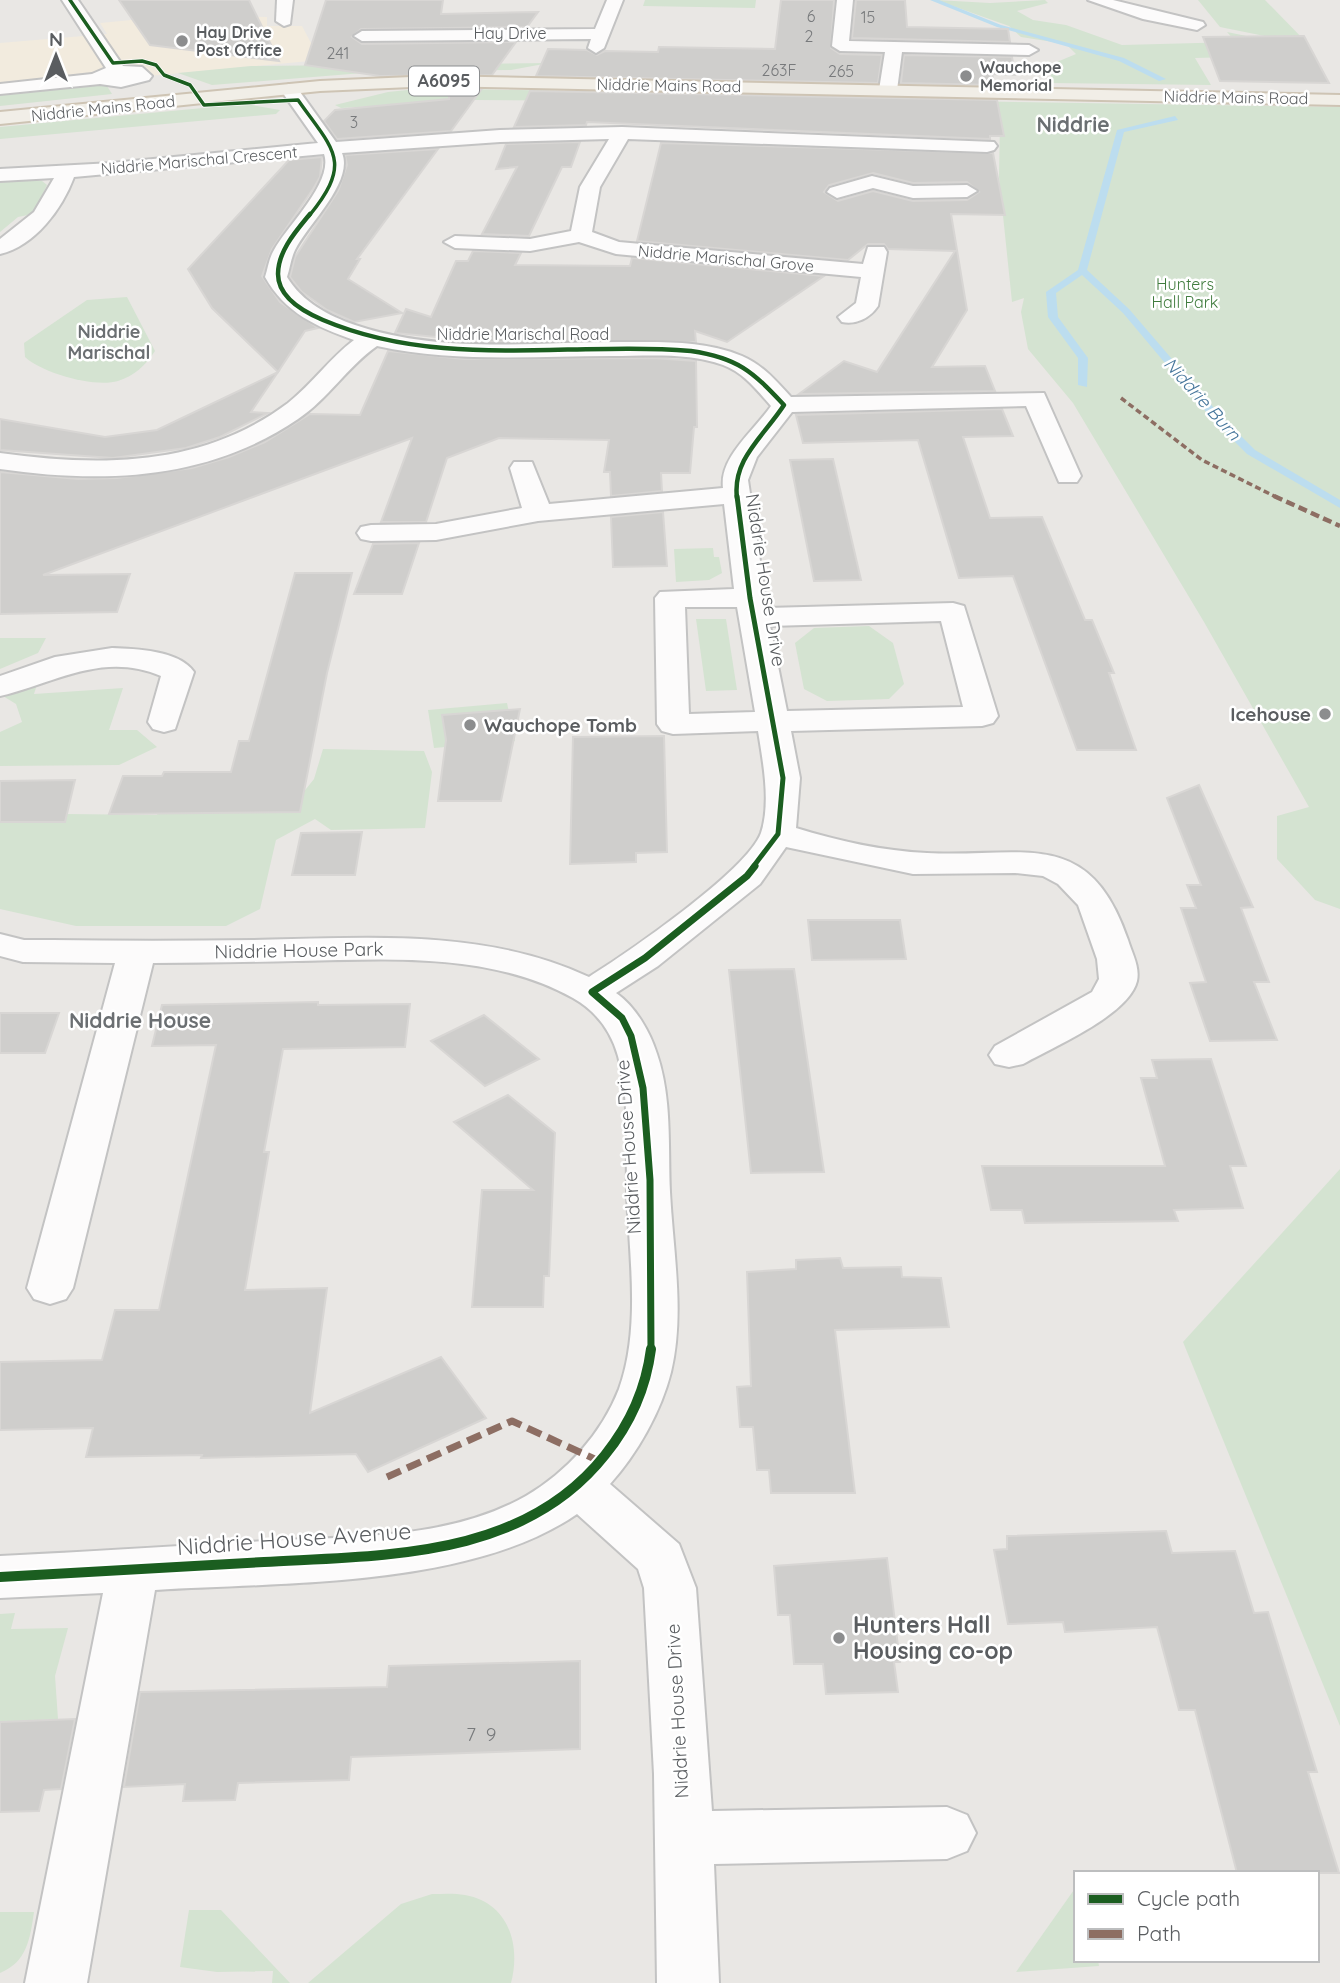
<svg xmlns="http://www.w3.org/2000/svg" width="1340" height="1983" font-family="Quicksand,sans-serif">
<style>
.commercial{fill:#f2ebde}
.green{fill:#d4e3d1}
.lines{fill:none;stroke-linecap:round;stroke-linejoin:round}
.stream{fill:#bcddef;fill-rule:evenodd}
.building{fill:#cfcecc;stroke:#d8d6d4;stroke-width:2;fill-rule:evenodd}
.minor-casing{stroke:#c3c3c3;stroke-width:4}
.primary-casing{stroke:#cec4b4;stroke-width:4}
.minor{fill:#fcfbfb;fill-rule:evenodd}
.primary{fill:#f1eee7;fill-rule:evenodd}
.quiet-far2{stroke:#8d6e63;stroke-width:3.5;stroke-dasharray:6 3.5;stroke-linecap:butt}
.quiet-far1{stroke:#8d6e63;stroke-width:4.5;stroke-dasharray:9 4.5;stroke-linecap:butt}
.quiet{stroke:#8d6e63;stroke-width:7;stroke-dasharray:15 7;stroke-linecap:butt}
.cycleway-far4-casing{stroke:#fff;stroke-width:5}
.cycleway-far3-casing{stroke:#fff;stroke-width:7}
.cycleway-far2-casing{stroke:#fff;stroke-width:9}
.cycleway-far1-casing{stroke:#fff;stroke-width:11}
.cycleway-casing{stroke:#fff;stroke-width:14}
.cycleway-far4{stroke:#1b5e20;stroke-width:3.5}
.cycleway-far3{stroke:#1b5e20;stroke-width:4.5}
.cycleway-far2{stroke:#1b5e20;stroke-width:5}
.cycleway-far1{stroke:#1b5e20;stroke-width:7}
.cycleway{stroke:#1b5e20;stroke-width:10}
.poi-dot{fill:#8c8d8e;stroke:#fff;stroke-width:2.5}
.labels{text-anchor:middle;stroke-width:5;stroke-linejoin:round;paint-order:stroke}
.number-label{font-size:16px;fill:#787a7c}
.far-poi-label{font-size:16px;font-weight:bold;fill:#5a5d60;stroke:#fff;text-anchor:start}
.far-street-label{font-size:16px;fill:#5a5d60;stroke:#fff}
.far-park-label{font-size:16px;fill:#407c3e;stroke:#fff}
.shield{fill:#fff;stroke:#8c8e90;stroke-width:2}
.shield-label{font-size:18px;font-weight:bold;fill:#5a5d60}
.far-neighbourhood-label{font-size:18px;font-weight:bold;fill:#6b6f72;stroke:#fff}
.far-water-label{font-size:18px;font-style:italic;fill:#46769b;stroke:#fff}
.street-label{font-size:19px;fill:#5a5d60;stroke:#fff}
.poi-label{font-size:19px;font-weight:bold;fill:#5a5d60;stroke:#fff;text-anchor:end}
.near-number-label{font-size:19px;fill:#787a7c}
.far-district-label{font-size:21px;font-weight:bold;fill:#6b6f72;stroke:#fff}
.neighbourhood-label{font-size:21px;font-weight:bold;fill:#6b6f72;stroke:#fff}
.near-street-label{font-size:23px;fill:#5a5d60;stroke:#fff}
.near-poi-label{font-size:23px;font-weight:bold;fill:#5a5d60;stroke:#fff;text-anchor:start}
</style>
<rect width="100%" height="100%" fill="#e9e7e4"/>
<polygon class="commercial" points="173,16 267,17 267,26 302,26 320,60 149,76 102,70 89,75 0,84 0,43 107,34 100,23"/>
<g class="green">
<polygon points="645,0 756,0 755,8 643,6"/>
<polygon points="936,0 990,3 1045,0 1048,3 1017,11 1033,20 1066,25 1122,45 1236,42 1227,32 1305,48 1233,57 1195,58 1211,85 1050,83 1052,64 1076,54 1066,44 1021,37 1009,26"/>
<polygon points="1198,0 1265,0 1309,45 1220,27"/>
<polygon points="549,63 511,70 388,71 212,85 178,73 251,66"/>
<polygon points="84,84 107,86 112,94 0,106 0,92"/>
<polygon points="427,88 691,94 693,101 475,100 341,108 335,105 388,92"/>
<polygon points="764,98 1340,107 1340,909 1315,900 1277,859 1277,816 1309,807 1204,622 1073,403 1028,349 1021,312 1024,298 1012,302 999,177 1000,121"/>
<polygon points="246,104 280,110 276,114 0,139 0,127"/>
<polygon points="22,178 42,181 47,185 33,214 18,217 0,232 0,183"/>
<path d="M127 297 155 351C146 365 134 376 118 381 94 388 42 373 25 357L24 343 87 300Z"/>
<polygon points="713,548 714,557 719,557 722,573 709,580 676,582 674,549"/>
<polygon points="696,619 726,619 737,690 706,691"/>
<polygon points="869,626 893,643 904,684 889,699 827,701 804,689 795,643 814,628"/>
<polygon points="46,638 38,653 0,669 0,638"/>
<polygon points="38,681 34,694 123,688 109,730 137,730 157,747 119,765 0,766 0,732 22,722 16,704 3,696"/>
<polygon points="507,703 515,741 434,748 428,710"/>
<polygon points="323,749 424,751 432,772 425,828 331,830 315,819 276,840 260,909 226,926 76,926 0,909 0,817 14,822 65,822 67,814 157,815 161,804 294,804 314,779"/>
<polygon points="1340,1169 1340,1726 1183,1342"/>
<polygon points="15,1613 11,1629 68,1628 55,1676 58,1719 0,1722 0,1614"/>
<polygon points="1076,1887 1076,1960 1098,1960 1099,1966 1016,1972"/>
<path d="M432 1894C442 1894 454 1893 465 1895 509 1903 521 1945 511 1983H308L401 1904Z"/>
<polygon points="189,1910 221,1910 290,1983 272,1983 273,1971 217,1972 180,1967"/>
<path d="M0 1912H34C30 1939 27 1962 0 1973Z"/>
</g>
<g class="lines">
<g class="stream">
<polygon points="930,0 939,0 1001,25 1124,58 1166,79 1159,81 1119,61 997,27"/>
<polygon points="1175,116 1178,120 1124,132 1087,270 1129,309 1220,415 1255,450 1340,500 1340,508 1247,454 1212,419 1123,313 1082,275 1056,293 1058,317 1088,358 1087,387 1078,385 1078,358 1048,317 1046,292 1078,270 1117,130"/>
</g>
</g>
<g class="building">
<polygon points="119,0 249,0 279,61 150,45"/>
<polygon points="326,0 443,0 441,14 538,12 527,27 361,29 352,37 362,44 516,42 492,75 380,76 305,65"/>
<polygon points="781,0 834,0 831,48 840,54 882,55 878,83 536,76 548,49 587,50 597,55 605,51 658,52 659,47 775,49"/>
<polygon points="856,0 905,0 907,27 1008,29 1010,42 852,38"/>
<polygon points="1304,36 1329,83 1220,81 1203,37"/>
<polygon points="904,55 1012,57 1015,75 992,74 994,85 901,83"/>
<polygon points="449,89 481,90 451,131 337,139 324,121 335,110 449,99"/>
<polygon points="530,91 997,100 1004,136 990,136 990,139 587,122 586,125 514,127"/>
<polygon points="580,142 571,167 562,167 529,236 482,234 517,167 496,169 506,144"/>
<path d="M661 143 993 153 1005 215 951 214 967 310 932 367 985 366 995 391 799 394 844 361 877 372 955 251 888 249 884 244H868L848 260 637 241ZM873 173 913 183 967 182 979 192 967 200 913 201 873 191 838 201 824 192 829 185Z"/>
<polygon points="438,149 357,259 360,259 348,279 402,313 354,322 327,310 302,292 290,277 295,257 338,191 347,165 345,155"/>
<polygon points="322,157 320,177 313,189 272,249 262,276 280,302 318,328 305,331 278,372 212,308 188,269 289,160"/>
<polygon points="473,251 521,253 515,265 630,266 632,258 824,276 727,342 695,331 696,342 487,342 395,333 406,309 431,317 456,261 468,261"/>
<polygon points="388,351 464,359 653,358 696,361 697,427 694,427 690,473 661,473 662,491 611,496 610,472 604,472 609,440 499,438 447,458 426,522 381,522 412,438 43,575 130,574 117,612 0,614 0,472 78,479 117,478 192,468 229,457 265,442 310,414 360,415"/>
<polygon points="278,372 251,412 268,413 220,437 186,448 113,458 0,450 0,419 105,437 157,430"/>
<polygon points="1002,409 1013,436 963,437 990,518 1042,517 1085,620 1092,620 1114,673 1109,673 1136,750 1077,750 1013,576 959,578 918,440 803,443 796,415"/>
<polygon points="833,459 861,580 814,581 790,460"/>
<polygon points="663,512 667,566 613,567 611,517"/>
<polygon points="419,543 402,594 354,594 373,544"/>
<polygon points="295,573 352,573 327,673 300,812 109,814 123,776 162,776 164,772 231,772 239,741 249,741"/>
<polygon points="520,709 501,801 438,801 446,740 442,715"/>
<polygon points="664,736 667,852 636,853 636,862 570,864 573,737"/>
<polygon points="75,780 65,822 0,822 0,781"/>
<polygon points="1199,785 1253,907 1241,908 1269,982 1254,982 1277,1040 1210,1041 1190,983 1206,982 1181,908 1196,908 1187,885 1201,885 1167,798"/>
<polygon points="362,832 355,875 292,875 301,833"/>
<polygon points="808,920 900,920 906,959 812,960"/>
<polygon points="794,969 824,1172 751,1173 729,970"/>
<polygon points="318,1002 318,1005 410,1004 405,1047 283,1049 264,1152 269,1152 245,1290 327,1288 310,1413 441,1357 486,1418 368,1472 356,1454 201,1458 202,1455 86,1457 93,1428 0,1430 0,1362 102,1360 115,1310 159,1310 216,1045 152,1046 162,1005"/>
<polygon points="0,1013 59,1013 45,1053 0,1053"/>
<polygon points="484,1015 539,1059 485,1086 431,1041"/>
<polygon points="1211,1059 1246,1166 1230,1166 1243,1208 1174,1210 1178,1221 1025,1223 1022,1210 991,1210 982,1166 1165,1166 1141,1078 1157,1078 1152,1060"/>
<polygon points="508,1095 555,1133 549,1276 544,1276 543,1307 472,1307 482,1190 533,1190 454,1122"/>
<polygon points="840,1258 843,1268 901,1267 902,1277 941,1278 949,1327 835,1330 855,1493 771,1493 769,1470 757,1470 753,1427 740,1427 737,1387 751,1386 747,1272 796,1269 796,1260"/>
<polygon points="1166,1531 1172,1553 1235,1551 1254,1613 1268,1612 1317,1772 1308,1772 1339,1873 1237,1873 1195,1710 1179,1710 1157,1627 1065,1632 1063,1622 1008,1624 994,1550 1007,1549 1007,1536"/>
<polygon points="887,1558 900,1662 894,1662 898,1692 826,1694 823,1664 794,1664 790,1615 778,1615 774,1566"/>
<polygon points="580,1661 580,1749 351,1757 349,1780 238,1783 235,1800 183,1801 185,1784 124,1787 140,1692 387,1687 389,1666"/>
<polygon points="75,1719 61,1789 44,1790 39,1811 0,1812 0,1722"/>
</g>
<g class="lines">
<g class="minor-casing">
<g id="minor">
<polygon points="62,0 78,0 123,66 142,67 152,76 149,80 121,87 100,84 0,94 0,84 92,74 106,68"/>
<polygon points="277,0 293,0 290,24 284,26 276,21"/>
<polygon points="607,0 623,0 604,48 596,53 588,48 591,39 362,41 354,36 362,31 595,29"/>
<polygon points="837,0 853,0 849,41 1029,45 1038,50 1029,55 902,52 897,90 888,95 882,94 879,90 885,52 840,51 832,46"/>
<polygon points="1088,0 1113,0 1203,22 1205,25 1197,30 1143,19"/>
<path d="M289 84 295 85 336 142 500 130 622 127 994 142 997 146 994 150 987 152 628 139 600 187 592 232 619 242 863 264 868 247H884L887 252 878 306C870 318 856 325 842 322L838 317 856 303 861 277 616 254 579 242 530 251 455 248 444 242 455 236 530 239 571 231 580 187 609 139 500 142 342 153C354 182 308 224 295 250 291 258 290 268 287 277 302 302 329 316 355 325 441 354 532 342 621 342 661 342 704 340 742 356 763 365 776 381 791 397L1044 393 1081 476 1077 482H1059L1026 406 792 412 757 457 748 480 767 608 953 603 964 606 998 716 993 723 982 726 791 731 800 778 796 828C838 841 883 851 927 853 1023 858 1089 825 1128 940 1132 953 1140 967 1137 981 1129 1015 1053 1047 1023 1064L1009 1067 995 1064 989 1055 995 1046 1092 992 1099 979 1097 959 1078 905 1058 884 1043 876 1015 873 913 874 786 847 760 884 658 966 616 993C636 1007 650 1032 657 1054 672 1098 668 1146 670 1192 673 1251 685 1314 671 1372 661 1412 637 1454 610 1484L679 1544 696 1588 712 1811 947 1807 967 1815 976 1833 967 1851 947 1859 714 1864 719 1983H657L654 1774 644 1588 638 1569 577 1514C470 1588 283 1582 155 1590L87 1983H25L103 1593 0 1598V1556C89 1552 177 1546 266 1541 351 1536 449 1540 526 1496 566 1473 602 1433 619 1389 641 1328 629 1256 627 1193 626 1147 630 1100 618 1056 611 1031 596 1011 573 998 490 952 389 959 298 961 249 962 201 963 153 963L73 1288 66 1299 50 1304 34 1299 27 1288 115 963 23 962 0 956V934L24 940H52C119 941 187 941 254 940 368 938 484 928 589 977 627 953 747 871 761 833 771 803 763 762 758 731L673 734 662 731 657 724 655 598 660 592 734 589 724 504 538 521 436 540 371 541 361 539 357 533 361 527 371 525 436 524 522 508 510 468 514 462H532L549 504 723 488C719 457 755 430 771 406 756 389 744 373 723 365 688 352 647 356 611 356 532 356 455 363 377 346 347 367 328 399 298 419 209 480 104 484 0 469V453C101 467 203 467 288 403 312 384 330 358 354 340 317 327 285 313 265 277 268 268 269 258 274 250 286 227 334 182 324 154L74 177C62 209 35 246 0 254V239L34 212 54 178 0 181V169L112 163 318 143 280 89ZM685 607H737L755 712 689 714ZM941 621 963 707 787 711 770 626Z"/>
<polygon points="872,176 913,186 967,185 977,191 967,197 913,198 873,188 837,198 827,192 830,188"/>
<path d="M112 648C136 649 179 650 194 672L175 729 164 732 153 729 148 722 161 676C103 651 55 683 0 696V676L55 657Z"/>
</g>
</g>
<g class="primary-casing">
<polygon id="primary" points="434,76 1340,95 1340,105 434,86 320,91 0,124 0,112 320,81"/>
</g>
<use href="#minor" class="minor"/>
<use href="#primary" class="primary"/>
<polyline class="quiet-far2" points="1121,398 1202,460 1278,498"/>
<polyline class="quiet-far1" points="1274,496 1340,526"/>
<polyline class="quiet" points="387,1477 512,1421 599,1461"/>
<g class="cycleway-far4-casing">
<path id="cycleway-far4" d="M70 0 113 63 142 61 156 65 164 75 190 85 204 105 298 100C333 150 354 161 309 216"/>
</g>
<g class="cycleway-far3-casing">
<path id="cycleway-far3" d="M310 214C296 231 278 251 278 274 278 298 304 312 323 320 441 370 567 341 691 351 738 358 752 371 784 405 764 436 732 459 737 498"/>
</g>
<g class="cycleway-far2-casing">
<polyline id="cycleway-far2" points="737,496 750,598 783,778 778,834 753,867"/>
</g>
<g class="cycleway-far1-casing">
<polyline id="cycleway-far1" points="651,1351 650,1180 643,1088 631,1036 622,1018 592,992 645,958 747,876 755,866"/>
</g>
<g class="cycleway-casing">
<path id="cycleway" d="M0 1577C88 1572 176 1567 264 1562 385 1555 523 1559 605 1455 630 1424 646 1388 651 1349"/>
</g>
<use href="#cycleway-far4" class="cycleway-far4"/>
<use href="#cycleway-far3" class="cycleway-far3"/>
<use href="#cycleway-far2" class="cycleway-far2"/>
<use href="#cycleway-far1" class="cycleway-far1"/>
<use href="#cycleway" class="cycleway"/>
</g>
<g class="poi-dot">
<circle cx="182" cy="41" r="7"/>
<circle cx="966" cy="76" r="7"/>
<circle cx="1325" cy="714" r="7"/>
<circle cx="470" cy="725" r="7"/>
<circle cx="839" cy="1638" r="7"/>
</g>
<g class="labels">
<g class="number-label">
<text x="811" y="22">6</text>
<text x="868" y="23">15</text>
<text x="809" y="42">2</text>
<text x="338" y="59">241</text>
<text x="779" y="76">263F</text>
<text x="841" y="77">265</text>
<text x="354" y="128">3</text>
</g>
<g class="far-poi-label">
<text x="196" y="38">Hay Drive<tspan x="196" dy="18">Post Office</tspan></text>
<text x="980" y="73">Wauchope<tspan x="980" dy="18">Memorial</tspan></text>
</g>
<g class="far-street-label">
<text x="510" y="39">Hay Drive</text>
<text transform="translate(669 85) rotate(1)" y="6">Niddrie Mains Road</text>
<text transform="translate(1236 97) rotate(1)" y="6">Niddrie Mains Road</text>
<text transform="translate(103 108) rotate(-6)" y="6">Niddrie Mains Road</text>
<text transform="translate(199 160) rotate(-5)" y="6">Niddrie Marischal Crescent</text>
<text transform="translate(726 258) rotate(5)" y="6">Niddrie Marischal Grove</text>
<text x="523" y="340">Niddrie Marischal Road</text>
</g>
<g class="far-park-label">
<text x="1185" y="290">Hunters<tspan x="1185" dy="18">Hall Park</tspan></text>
</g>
<rect class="shield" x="409" y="66.5" width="70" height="29" rx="5"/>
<g class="shield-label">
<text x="444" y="87">A6095</text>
</g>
<g class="far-neighbourhood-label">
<text x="109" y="338">Niddrie<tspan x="109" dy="21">Marischal</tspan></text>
</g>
<g class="far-water-label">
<text transform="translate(1202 399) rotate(48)" y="6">Niddrie Burn</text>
</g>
<g class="street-label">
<text transform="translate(766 580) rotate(81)" y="7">Niddrie House Drive</text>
<text transform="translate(299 950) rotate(-1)" y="7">Niddrie House Park</text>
<text transform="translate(628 1147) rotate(-94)" y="7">Niddrie House Drive</text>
<text transform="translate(677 1711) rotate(-93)" y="7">Niddrie House Drive</text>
</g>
<g class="poi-label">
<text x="1311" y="721">Icehouse</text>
<text x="484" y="732" text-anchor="start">Wauchope Tomb</text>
</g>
<g class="near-number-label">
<text x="471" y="1741">7</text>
<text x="491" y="1741">9</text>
</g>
<g class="far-district-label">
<text x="1073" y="132">Niddrie</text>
</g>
<g class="neighbourhood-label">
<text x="140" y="1028">Niddrie House</text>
</g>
<g class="near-street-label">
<text transform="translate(294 1539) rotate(-4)" y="8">Niddrie House Avenue</text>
</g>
<g class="near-poi-label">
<text x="853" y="1633">Hunters Hall<tspan x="853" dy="26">Housing co-op</tspan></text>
</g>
</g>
<rect x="1074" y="1871" width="245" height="91" fill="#ffffff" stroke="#bdbebf" stroke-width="2"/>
<rect x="1088" y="1894" width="35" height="10" fill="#1b5e20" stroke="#bdbebf" stroke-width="2"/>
<text x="1137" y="1906" font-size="21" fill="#5a5d60">Cycle path</text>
<rect x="1088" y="1929" width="35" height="10" fill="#8d6e63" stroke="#bdbebf" stroke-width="2"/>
<text x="1137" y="1941" font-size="21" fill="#5a5d60">Path</text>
<g transform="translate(56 56)" stroke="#ffffff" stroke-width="5" paint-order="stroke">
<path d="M0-5L12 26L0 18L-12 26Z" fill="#5a5d60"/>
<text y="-10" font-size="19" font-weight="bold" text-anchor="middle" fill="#5a5d60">N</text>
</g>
</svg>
